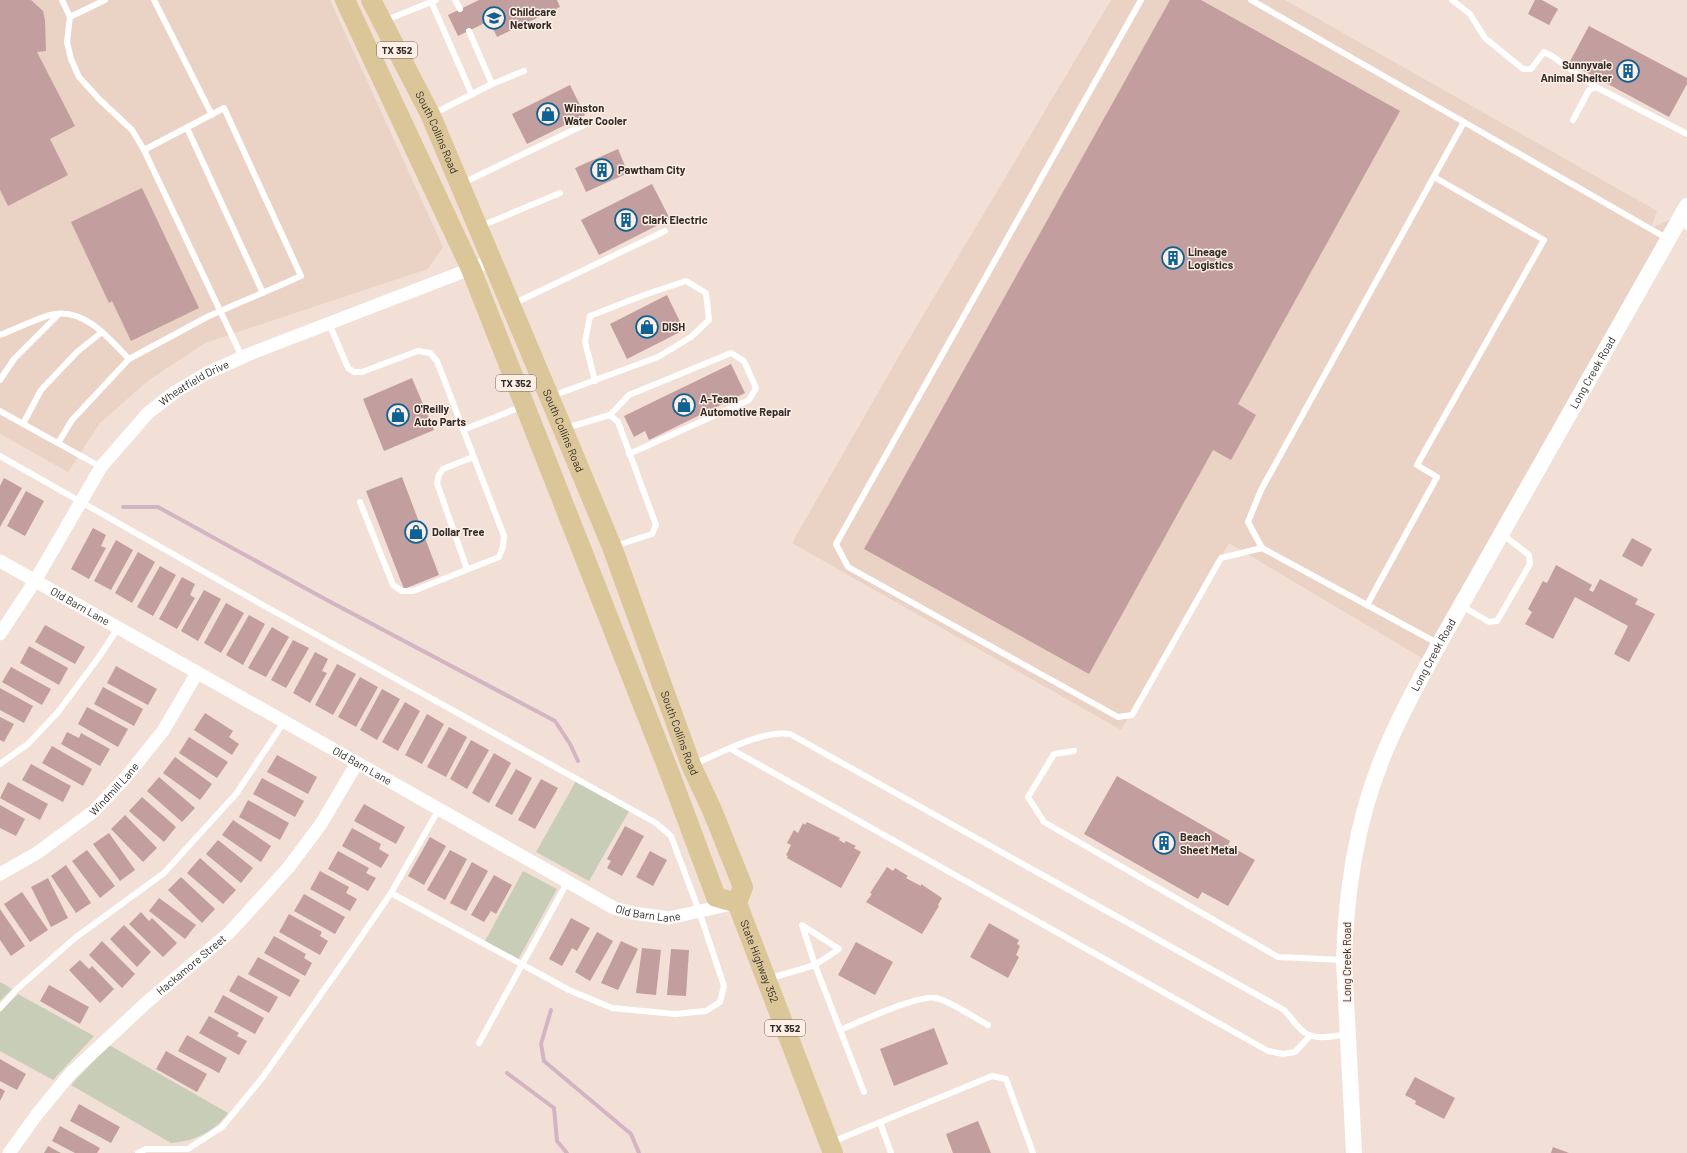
<svg xmlns="http://www.w3.org/2000/svg" width="1687" height="1153" font-family="Barlow,sans-serif">
<style>
.built{fill:#ead2c4}
.green{fill:#c7cdb7}
.lines{fill:none;stroke-linecap:round;stroke-linejoin:round}
.stream{stroke:#d3b4c5;stroke-width:4}
.building{fill:#c29e9e}
.service{stroke:#fff;stroke-width:6}
.minor{stroke:#fff;stroke-width:13}
.tertiary{stroke:#fff;stroke-width:16}
.primary{stroke:#dac698;stroke-width:20}
.labels{text-anchor:middle;stroke-width:3;stroke-linejoin:round;paint-order:stroke}
.shield{fill:#fdeee6;stroke:#706762;stroke-width:1}
.shield-label{font-size:10px;font-weight:bold;fill:#332d29}
.poi-label{font-size:11px;font-weight:bold;fill:#332d29;stroke:#fdeee6;text-anchor:start}
.street-label{font-size:11px;fill:#332d29;stroke:#fdeee6}
</style>
<rect width="100%" height="100%" fill="#f2e0d6"/>
<g class="built">
<polygon points="0,0 330,0 443,247 428,269 205,343 149,380 100,423 68,472 0,434"/>
<polygon points="1111,0 1285,0 1657,211 1651,228 1671,219 1427,661 1229,543 1121,730 792,543 899,356"/>
</g>
<g class="green">
<polygon points="576,781 629,811 589,881 536,852"/>
<polygon points="523,871 557,889 518,960 485,941"/>
<polygon points="0,982 12,989 0,1001"/>
<polygon points="18,994 94,1036 53,1080 0,1051 0,1012"/>
<path d="M109 1045 228 1113C214 1132 195 1141 171 1143L71 1085Z"/>
</g>
<g class="lines">
<g class="stream">
<polyline points="123,507 158,507 325,599 555,721 570,744 578,761"/>
<polyline points="551,1010 541,1044 544,1061 631,1134 639,1153"/>
<polyline points="507,1073 554,1108 557,1141 567,1153"/>
</g>
</g>
<g class="building">
<polygon points="0,0 31,0 43,11 45,20 46,51 37,52 75,126 50,139 68,175 8,206 0,190"/>
<polygon points="479,0 557,0 560,7 497,37 489,21 458,36 448,15"/>
<polygon points="1170,0 1201,0 1400,111 1238,404 1256,415 1231,460 1213,450 1089,674 864,549"/>
<polygon points="1535,0 1542,0 1558,9 1549,25 1528,14"/>
<polygon points="1589,26 1687,78 1687,84 1669,117 1569,63"/>
<polygon points="570,85 585,115 527,144 512,114"/>
<polygon points="618,149 628,173 586,192 575,168"/>
<polygon points="652,184 670,219 599,255 581,220"/>
<polygon points="142,188 199,308 131,341 112,301 109,303 71,222"/>
<polygon points="667,295 684,330 627,359 610,324"/>
<polygon points="731,364 745,393 649,440 645,431 634,437 624,416"/>
<polygon points="412,378 434,430 384,451 363,399"/>
<polygon points="402,477 439,575 404,589 366,491"/>
<polygon points="4,478 22,488 0,527 0,486"/>
<polygon points="26,491 44,501 25,536 7,526"/>
<polygon points="93,528 106,535 101,546 106,548 89,579 71,569"/>
<polygon points="1632,538 1652,549 1642,567 1622,556"/>
<polygon points="116,540 133,550 111,590 94,581"/>
<polygon points="138,552 155,562 132,603 115,593"/>
<polygon points="1556,565 1592,585 1589,590 1593,592 1600,579 1638,599 1635,604 1655,614 1629,662 1614,654 1628,626 1575,597 1553,639 1525,624 1532,612 1528,609 1543,581 1547,583"/>
<polygon points="160,566 176,575 153,616 137,607"/>
<polygon points="182,577 195,584 190,595 195,598 177,629 159,619"/>
<polygon points="204,590 221,599 198,641 181,631"/>
<polygon points="226,603 244,613 221,653 204,643"/>
<polygon points="249,615 265,624 243,665 226,655"/>
<polygon points="45,625 85,647 75,664 35,642"/>
<polygon points="272,627 289,637 266,677 248,668"/>
<polygon points="293,640 309,648 286,688 271,680"/>
<polygon points="29,646 68,668 59,685 20,663"/>
<polygon points="315,652 328,659 322,671 327,673 310,703 293,693"/>
<polygon points="337,664 356,674 333,715 315,705"/>
<polygon points="116,666 157,689 148,705 107,683"/>
<polygon points="11,667 51,689 42,705 2,682"/>
<polygon points="360,677 378,687 356,727 338,717"/>
<polygon points="103,687 143,709 134,726 94,704"/>
<polygon points="0,688 33,706 24,723 0,710"/>
<polygon points="382,689 400,699 377,740 360,730"/>
<polygon points="405,702 420,711 398,751 382,742"/>
<polygon points="87,707 128,729 118,747 78,724"/>
<polygon points="205,713 233,731 229,737 239,744 232,755 194,730"/>
<polygon points="427,714 444,724 422,764 405,755"/>
<polygon points="0,717 14,724 4,742 0,740"/>
<polygon points="449,727 467,737 446,777 427,767"/>
<polygon points="67,732 79,738 81,733 110,749 100,766 61,744"/>
<polygon points="189,737 228,762 217,778 179,753"/>
<polygon points="471,740 489,750 467,789 450,779"/>
<polygon points="52,746 92,769 83,786 42,763"/>
<polygon points="494,753 511,763 489,803 472,793"/>
<polygon points="277,755 317,777 308,794 267,772"/>
<polygon points="175,757 212,784 200,800 163,773"/>
<polygon points="31,764 71,786 63,802 22,780"/>
<polygon points="516,769 532,778 512,815 495,806"/>
<polygon points="1117,776 1230,841 1228,845 1255,860 1228,906 1202,892 1198,899 1084,834"/>
<polygon points="159,777 195,808 182,822 147,791"/>
<polygon points="262,778 304,801 295,817 253,794"/>
<polygon points="541,779 558,788 535,829 518,820"/>
<polygon points="8,782 48,804 40,820 0,798"/>
<polygon points="142,797 176,827 164,842 129,811"/>
<polygon points="248,800 289,823 280,840 239,817"/>
<polygon points="364,804 405,827 396,844 354,821"/>
<polygon points="0,805 25,819 16,836 0,828"/>
<polygon points="125,815 157,848 143,862 111,829"/>
<polygon points="233,820 271,846 261,862 222,835"/>
<polygon points="807,822 840,838 839,840 844,843 846,841 856,846 854,848 861,852 841,888 787,858 788,856 786,855 791,845 787,843 794,830 798,833 803,823 805,825"/>
<polygon points="625,826 644,836 622,876 607,868 611,861 607,859"/>
<polygon points="352,828 381,844 379,849 389,855 381,868 342,846"/>
<polygon points="109,833 135,870 120,881 93,844"/>
<polygon points="430,837 446,846 424,885 408,876"/>
<polygon points="218,840 253,868 241,883 206,854"/>
<polygon points="87,850 115,886 100,898 72,861"/>
<polygon points="450,850 467,859 445,900 427,890"/>
<polygon points="338,851 369,868 366,873 376,878 368,891 328,869"/>
<polygon points="650,851 667,860 653,886 636,877"/>
<polygon points="200,858 236,890 223,904 187,873"/>
<polygon points="472,862 488,871 466,911 450,903"/>
<polygon points="66,865 91,903 76,913 51,876"/>
<polygon points="887,867 893,871 895,868 908,876 906,878 921,886 921,884 942,898 938,905 939,906 922,934 866,902 872,894 870,893"/>
<polygon points="320,871 349,887 346,893 357,899 350,911 310,889"/>
<polygon points="494,875 512,885 496,914 491,911 484,922 471,915"/>
<polygon points="181,877 215,909 202,923 168,890"/>
<polygon points="48,878 68,918 51,927 31,887"/>
<polygon points="22,892 48,930 30,942 4,904"/>
<polygon points="304,894 345,917 335,934 294,911"/>
<polygon points="159,898 196,925 185,939 149,911"/>
<polygon points="0,909 25,946 11,956 0,940"/>
<polygon points="141,912 149,921 152,918 177,943 163,957 129,924"/>
<polygon points="289,914 322,932 320,936 328,941 320,955 279,932"/>
<polygon points="571,918 590,928 577,951 572,948 562,966 549,959"/>
<polygon points="989,923 1019,940 1017,944 1020,946 1016,955 1019,957 1008,978 970,957"/>
<polygon points="124,925 151,952 137,967 110,939"/>
<polygon points="597,932 613,941 590,981 575,972"/>
<polygon points="274,936 306,954 304,958 312,963 305,976 264,953"/>
<polygon points="102,941 135,974 122,988 89,955"/>
<polygon points="621,941 638,949 618,990 601,983"/>
<polygon points="856,942 893,962 875,995 838,975"/>
<polygon points="642,948 661,950 656,995 636,993"/>
<polygon points="671,949 689,950 686,996 667,995"/>
<polygon points="258,957 300,980 290,997 248,974"/>
<polygon points="80,960 89,969 92,966 114,989 100,1003 69,970"/>
<polygon points="238,975 278,997 269,1013 229,991"/>
<polygon points="49,985 89,1007 80,1024 40,1001"/>
<polygon points="223,995 264,1018 255,1034 214,1012"/>
<polygon points="209,1016 239,1033 237,1036 247,1041 239,1055 199,1033"/>
<polygon points="934,1028 948,1064 894,1086 880,1049"/>
<polygon points="187,1035 227,1058 219,1073 178,1051"/>
<polygon points="166,1051 207,1074 197,1092 156,1069"/>
<polygon points="0,1059 26,1074 17,1090 0,1081"/>
<polygon points="1415,1077 1455,1098 1444,1119 1415,1104 1416,1101 1405,1095"/>
<polygon points="0,1088 5,1091 0,1101"/>
<polygon points="79,1104 120,1127 111,1143 70,1121"/>
<polygon points="978,1121 991,1153 953,1153 946,1134"/>
<polygon points="60,1126 100,1148 97,1153 75,1153 52,1141"/>
<polygon points="48,1146 61,1153 44,1153"/>
<polygon points="1553,1147 1569,1153 1551,1153"/>
</g>
<g class="lines">
<g class="service">
<polyline points="62,0 70,17 67,42 71,59 79,77 99,99 132,130 144,150"/>
<polyline points="154,0 212,115"/>
<polyline points="455,0 460,9"/>
<polyline points="1141,0 836,544 848,567 1118,717 1132,715 1221,558 1262,548 1439,644"/>
<polyline points="1251,0 1668,239"/>
<polyline points="1452,0 1470,14 1485,38 1523,69 1531,69 1544,52 1552,56 1596,87"/>
<polyline points="431,1 472,95"/>
<polyline points="70,17 105,0"/>
<polyline points="384,21 436,0"/>
<polyline points="469,31 492,84"/>
<polyline points="433,114 492,84 524,71"/>
<polyline points="1573,120 1589,90 1596,87 1687,134"/>
<polyline points="187,128 263,293"/>
<polyline points="463,183 588,123"/>
<polyline points="1678,222 1687,227"/>
<polyline points="481,226 560,193"/>
<polyline points="513,304 665,231"/>
<polyline points="329,323 348,368 354,372 362,372 418,351 430,353 437,361 504,536 503,547 499,557 413,591 402,591 393,585 360,502"/>
<path d="M0 335C14 330 41 316 55 314 86 309 110 340 129 359L72 420 58 443"/>
<path d="M129 359 207 317C238 303 270 290 301 276L224 108 144 150 242 357"/>
<polyline points="0,380 14,359 59,314"/>
<polyline points="552,396 658,357 691,337 709,320 706,293 686,281 644,295 590,316 585,342 595,381"/>
<polyline points="0,411 101,467"/>
<polyline points="610,415 629,395 731,353 744,361 756,388 749,400 629,454"/>
<polyline points="23,424 41,390 77,352 102,332"/>
<polyline points="566,428 610,415 618,422 656,525 652,534 615,546"/>
<polyline points="463,430 523,406"/>
<polyline points="0,456 261,604 656,823 671,836 699,911 724,986 720,1002 706,1011 675,1014 612,1008 569,990 391,893"/>
<polyline points="1262,548 1248,522 1261,490 1464,122"/>
<polyline points="467,569 437,483 439,475 443,469 473,457"/>
<polyline points="1367,605 1437,477 1417,465 1544,240 1434,177"/>
<polyline points="1462,606 1489,622 1497,621 1530,564 1529,555 1502,534"/>
<polyline points="731,749 1268,1051 1283,1054 1295,1052 1310,1036"/>
<polyline points="1074,751 1054,754 1028,797 1044,822 1278,957 1343,960"/>
<polyline points="0,764 28,744 58,712 99,657 118,628"/>
<path d="M694 764C721 753 761 730 790 734L1284 1010C1291 1017 1296 1026 1304 1032 1315 1041 1334 1036 1348 1034"/>
<polygon points="802,925 839,949 815,965"/>
<polyline points="768,979 815,965 864,1092"/>
<polyline points="0,1008 17,989 75,938 164,873 236,794 284,722"/>
<path d="M840 1030C859 1022 919 994 936 998 952 1002 973 1017 988 1025"/>
<polyline points="479,1043 568,881"/>
<polyline points="880,1122 891,1153"/>
<polyline points="832,1142 992,1076 1006,1079 1033,1153"/>
<polyline points="138,1153 146,1149 188,1149 222,1127 263,1077 352,950 391,893 439,809"/>
</g>
<g class="minor">
<path id="s1" d="M0 561 614 908 633 913 669 918 732 904"/>
<path id="s2" d="M0 634 35 581 101 467 148 413 175 392 207 373 252 353 491 261"/>
<path id="s3" d="M0 874 37 853 94 811 125 778 163 731 197 673"/>
<path id="s4" d="M9 1153 38 1113 71 1073 147 1002 229 933 288 868 321 824 357 763"/>
</g>
<path class="tertiary" id="s5" d="M1354 1153 1344 960C1346 894 1356 825 1380 764 1396 722 1418 683 1439 644L1687 206"/>
<g class="primary">
<polyline points="345,0 471,269 670,774 716,897 737,903"/>
<path id="s6" d="M371 0 431 116 567 439 612 547 691 765 712 810 743 887 737 903 833 1153"/>
</g>
</g>
<defs>
<g id="school-ring" transform="scale(1.15)"><circle r="9.5" fill="#fdeee6" stroke="#0e6293" stroke-width="1.5"/><path d="M0-5L7-2L0 1L-7-2ZM-4 1L0 2.5L4 1V4Q0 6-4 4Z" fill="#0e6293"/></g>
<g id="building-ring" transform="scale(1.15)"><circle r="9.5" fill="#fdeee6" stroke="#0e6293" stroke-width="1.5"/><path d="M-4-6H4V6H1V3H-1V6H-4ZM-2.5-4.3h1.7v1.8h-1.7ZM.8-4.3h1.7v1.8H.8ZM-2.5-1h1.7V.8h-1.7ZM.8-1h1.7V.8H.8Z" fill="#0e6293"/></g>
<g id="shop-ring" transform="scale(1.15)"><circle r="9.5" fill="#fdeee6" stroke="#0e6293" stroke-width="1.5"/><path d="M-5-2.5h2.3a2.7 3.5 0 0 1 5.4 0H5L5.5 6h-11ZM-1.5-2.5h3a1.5 2.3 0 0 0-3 0Z" fill="#0e6293"/></g>
</defs>
<g fill-rule="evenodd">
<use href="#school-ring" x="494" y="18"/>
<use href="#building-ring" x="1628" y="71"/>
<use href="#shop-ring" x="548" y="114"/>
<use href="#building-ring" x="602" y="170"/>
<use href="#building-ring" x="626" y="220"/>
<use href="#building-ring" x="1173" y="258"/>
<use href="#shop-ring" x="647" y="327"/>
<use href="#shop-ring" x="684" y="405"/>
<use href="#shop-ring" x="398" y="415"/>
<use href="#shop-ring" x="416" y="532"/>
<use href="#building-ring" x="1164" y="843"/>
</g>
<g class="labels">
<g class="shield">
<rect x="377" y="42" width="40" height="16" rx="3"/>
<rect x="496" y="375" width="40" height="16" rx="3"/>
<rect x="765" y="1020" width="40" height="16" rx="3"/>
</g>
<g class="shield-label">
<text x="397" y="54">TX 352</text>
<text x="516" y="387">TX 352</text>
<text x="785" y="1032">TX 352</text>
</g>
<g class="poi-label">
<text x="510" y="16">Childcare<tspan x="510" dy="13">Network</tspan></text>
<text x="1612" y="69" text-anchor="end">Sunnyvale<tspan x="1612" dy="13">Animal Shelter</tspan></text>
<text x="564" y="112">Winston<tspan x="564" dy="13">Water Cooler</tspan></text>
<text x="618" y="174">Pawtham City</text>
<text x="642" y="224">Clark Electric</text>
<text x="1188" y="256">Lineage<tspan x="1188" dy="13">Logistics</tspan></text>
<text x="662" y="331">DISH</text>
<text x="700" y="403">A-Team<tspan x="700" dy="13">Automotive Repair</tspan></text>
<text x="414" y="413">O'Reilly<tspan x="414" dy="13">Auto Parts</tspan></text>
<text x="432" y="536">Dollar Tree</text>
<text x="1180" y="841">Beach<tspan x="1180" dy="13">Sheet Metal</tspan></text>
</g>
<g class="street-label">
<text dy="4" stroke="none"><textPath href="#s6" startOffset="148">South Collins Road</textPath></text>
<text dy="4" stroke="none"><textPath href="#s5" startOffset="839">Long Creek Road</textPath></text>
<text dy="4" stroke="none"><textPath href="#s2" startOffset="322">Wheatfield Drive</textPath></text>
<text dy="4" stroke="none"><textPath href="#s6" startOffset="472">South Collins Road</textPath></text>
<text dy="4" stroke="none"><textPath href="#s1" startOffset="92">Old Barn Lane</textPath></text>
<text dy="4" stroke="none"><textPath href="#s5" startOffset="515">Long Creek Road</textPath></text>
<text dy="4" stroke="none"><textPath href="#s6" startOffset="796">South Collins Road</textPath></text>
<text dy="4" stroke="none"><textPath href="#s1" startOffset="416">Old Barn Lane</textPath></text>
<text dy="4" stroke="none"><textPath href="#s3" startOffset="143">Windmill Lane</textPath></text>
<text dy="4" stroke="none"><textPath href="#s1" startOffset="740">Old Barn Lane</textPath></text>
<text dy="4" stroke="none"><textPath href="#s6" startOffset="1042">State Highway 352</textPath></text>
<text transform="translate(1347 962) rotate(-90)" y="4">Long Creek Road</text>
<text dy="4" stroke="none"><textPath href="#s4" startOffset="263">Hackamore Street</textPath></text>
</g>
</g>
</svg>
